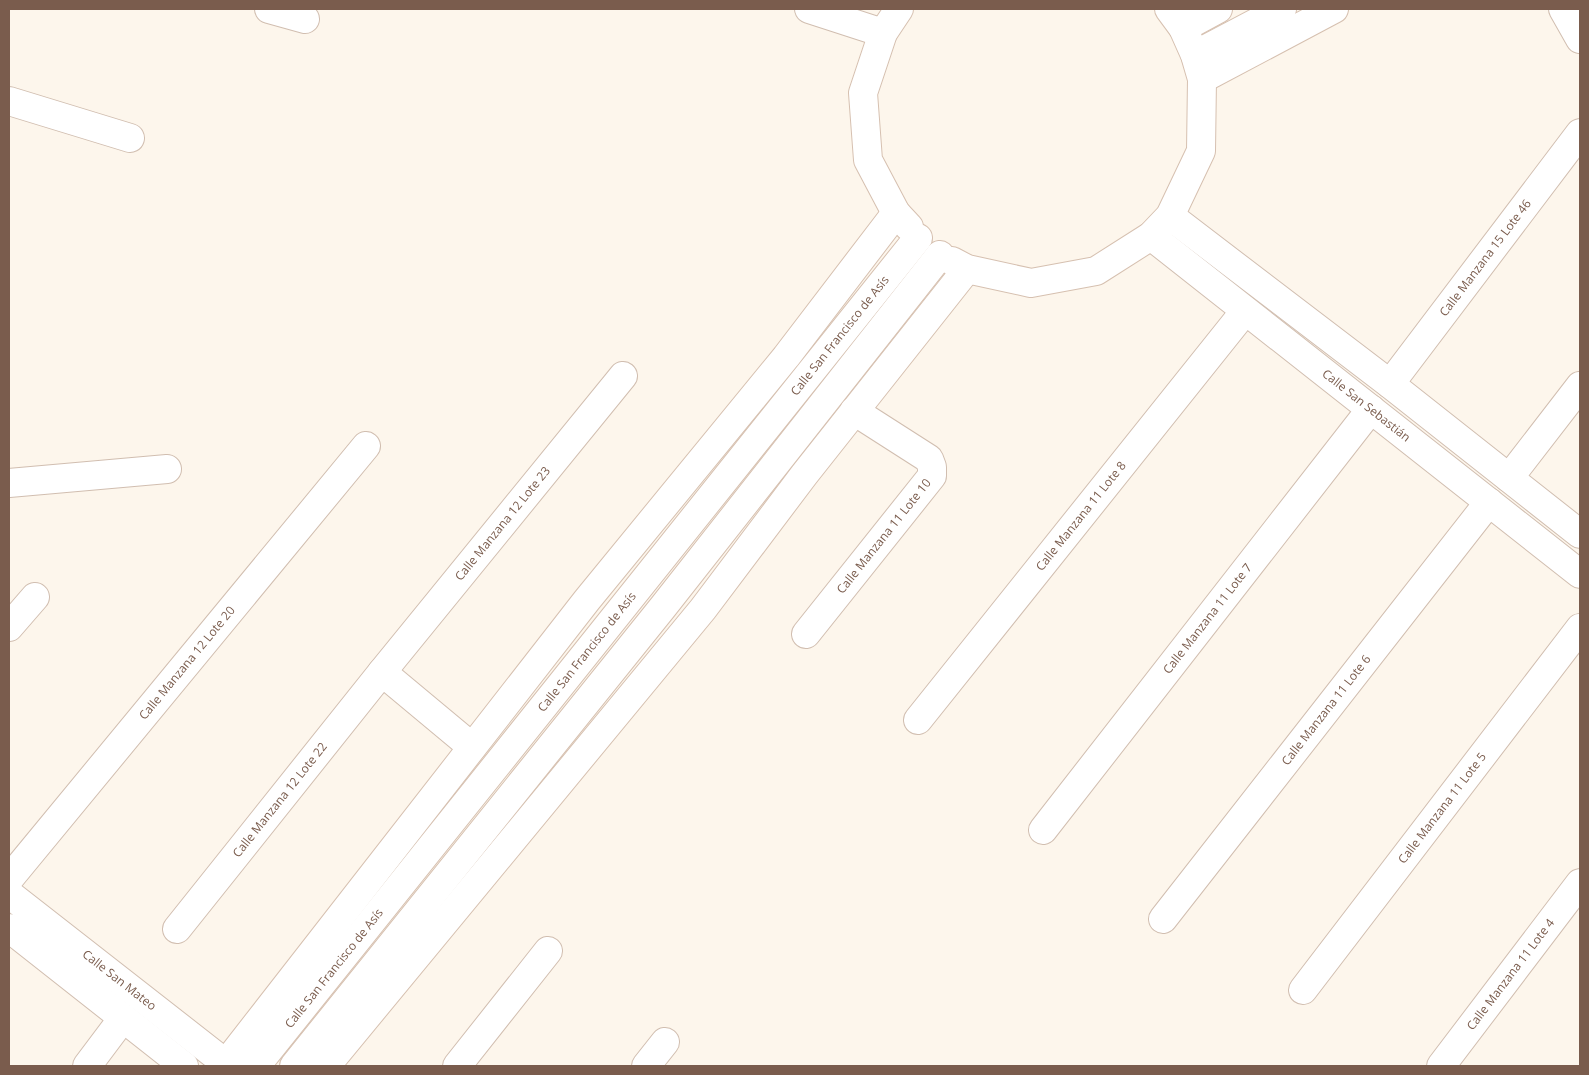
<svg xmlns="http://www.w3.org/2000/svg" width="1589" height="1075" font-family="'Open Sans',sans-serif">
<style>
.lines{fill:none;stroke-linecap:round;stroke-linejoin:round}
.street-casing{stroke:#d1beb0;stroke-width:30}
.secondary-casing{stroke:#d6c0b0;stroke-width:30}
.street{stroke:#fff;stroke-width:28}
.secondary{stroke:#fff;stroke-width:28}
.labels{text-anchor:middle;stroke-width:4.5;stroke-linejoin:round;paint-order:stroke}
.street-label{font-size:12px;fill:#7a5c4d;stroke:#fffaf3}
</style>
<rect width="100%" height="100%" fill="#fdf6ec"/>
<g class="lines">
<g class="street-casing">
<g id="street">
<polyline points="269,9 305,19"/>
<polyline points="809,9 883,33"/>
<polyline points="1563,9 1580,39"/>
<polyline points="9,101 130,138"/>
<polyline points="1170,216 1390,384 1580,534"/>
<path id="s1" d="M1151 236 1580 574"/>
<path id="s2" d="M1390 384 1580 133"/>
<polyline points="1509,478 1580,386"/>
<polyline points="9,483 167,469"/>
<polyline points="9,627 35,597"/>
<path id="s3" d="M806 634 932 476V467L929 459 854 411"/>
<polyline points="382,672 472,747"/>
<path id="s4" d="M918 720 1245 311"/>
<path id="s5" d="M1043 830 1371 409"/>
<path id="s6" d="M9 879 366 446"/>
<path id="s7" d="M9 894 229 1066"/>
<path id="s8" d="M1163 919 1489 502"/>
<polyline points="9,928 184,1066"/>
<path id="s9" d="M177 929 382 672 623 376"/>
<path id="s10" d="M1303 990 1580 628"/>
<polyline points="87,1066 123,1018"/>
<polyline points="457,1066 548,951"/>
<polyline points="646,1066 665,1042"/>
<path id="s11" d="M1441 1066 1580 883"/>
</g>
</g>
<g class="secondary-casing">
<g id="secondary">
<polyline points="899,9 883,33 863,93 868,160 896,213 909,227"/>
<polyline points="1183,28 1218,9"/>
<polyline points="1195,55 1282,9"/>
<polyline points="1202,79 1334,9"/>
<polyline points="952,261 967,269 1031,283 1096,271 1151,236 1170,216 1201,151 1202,79 1195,55 1183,28 1169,9"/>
<polyline points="224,1066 587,600 786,357 896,213"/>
<path id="s12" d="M256 1066 918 238"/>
<polyline points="294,1066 663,607 940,255"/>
<polyline points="326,1066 703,609 804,475 967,269"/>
</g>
</g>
<use href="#street" class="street"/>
<use href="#secondary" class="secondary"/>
</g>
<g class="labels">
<g class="street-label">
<text dy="4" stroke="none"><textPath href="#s2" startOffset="158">Calle Manzana 15 Lote 46</textPath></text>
<text dy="4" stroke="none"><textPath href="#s12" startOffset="935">Calle San Francisco de Asís</textPath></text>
<text dy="4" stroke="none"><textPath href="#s1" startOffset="274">Calle San Sebastián</textPath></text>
<text dy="4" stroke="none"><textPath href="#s4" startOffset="261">Calle Manzana 11 Lote 8</textPath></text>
<text dy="4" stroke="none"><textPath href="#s9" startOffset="520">Calle Manzana 12 Lote 23</textPath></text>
<text dy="4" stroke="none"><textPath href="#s3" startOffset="125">Calle Manzana 11 Lote 10</textPath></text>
<text dy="4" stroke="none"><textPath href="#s5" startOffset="268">Calle Manzana 11 Lote 7</textPath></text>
<text dy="4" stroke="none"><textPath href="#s12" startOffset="530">Calle San Francisco de Asís</textPath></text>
<text dy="4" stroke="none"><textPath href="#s6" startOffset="280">Calle Manzana 12 Lote 20</textPath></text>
<text dy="4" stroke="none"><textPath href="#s8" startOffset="265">Calle Manzana 11 Lote 6</textPath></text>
<text dy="4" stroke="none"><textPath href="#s9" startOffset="165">Calle Manzana 12 Lote 22</textPath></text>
<text dy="4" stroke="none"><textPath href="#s10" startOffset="229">Calle Manzana 11 Lote 5</textPath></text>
<text dy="4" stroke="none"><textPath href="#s12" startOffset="125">Calle San Francisco de Asís</textPath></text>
<text dy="4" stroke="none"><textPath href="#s11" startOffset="115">Calle Manzana 11 Lote 4</textPath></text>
<text dy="4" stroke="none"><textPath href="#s7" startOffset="140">Calle San Mateo</textPath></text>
</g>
</g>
<rect width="1589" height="1075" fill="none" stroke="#7a5c4d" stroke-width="20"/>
</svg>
